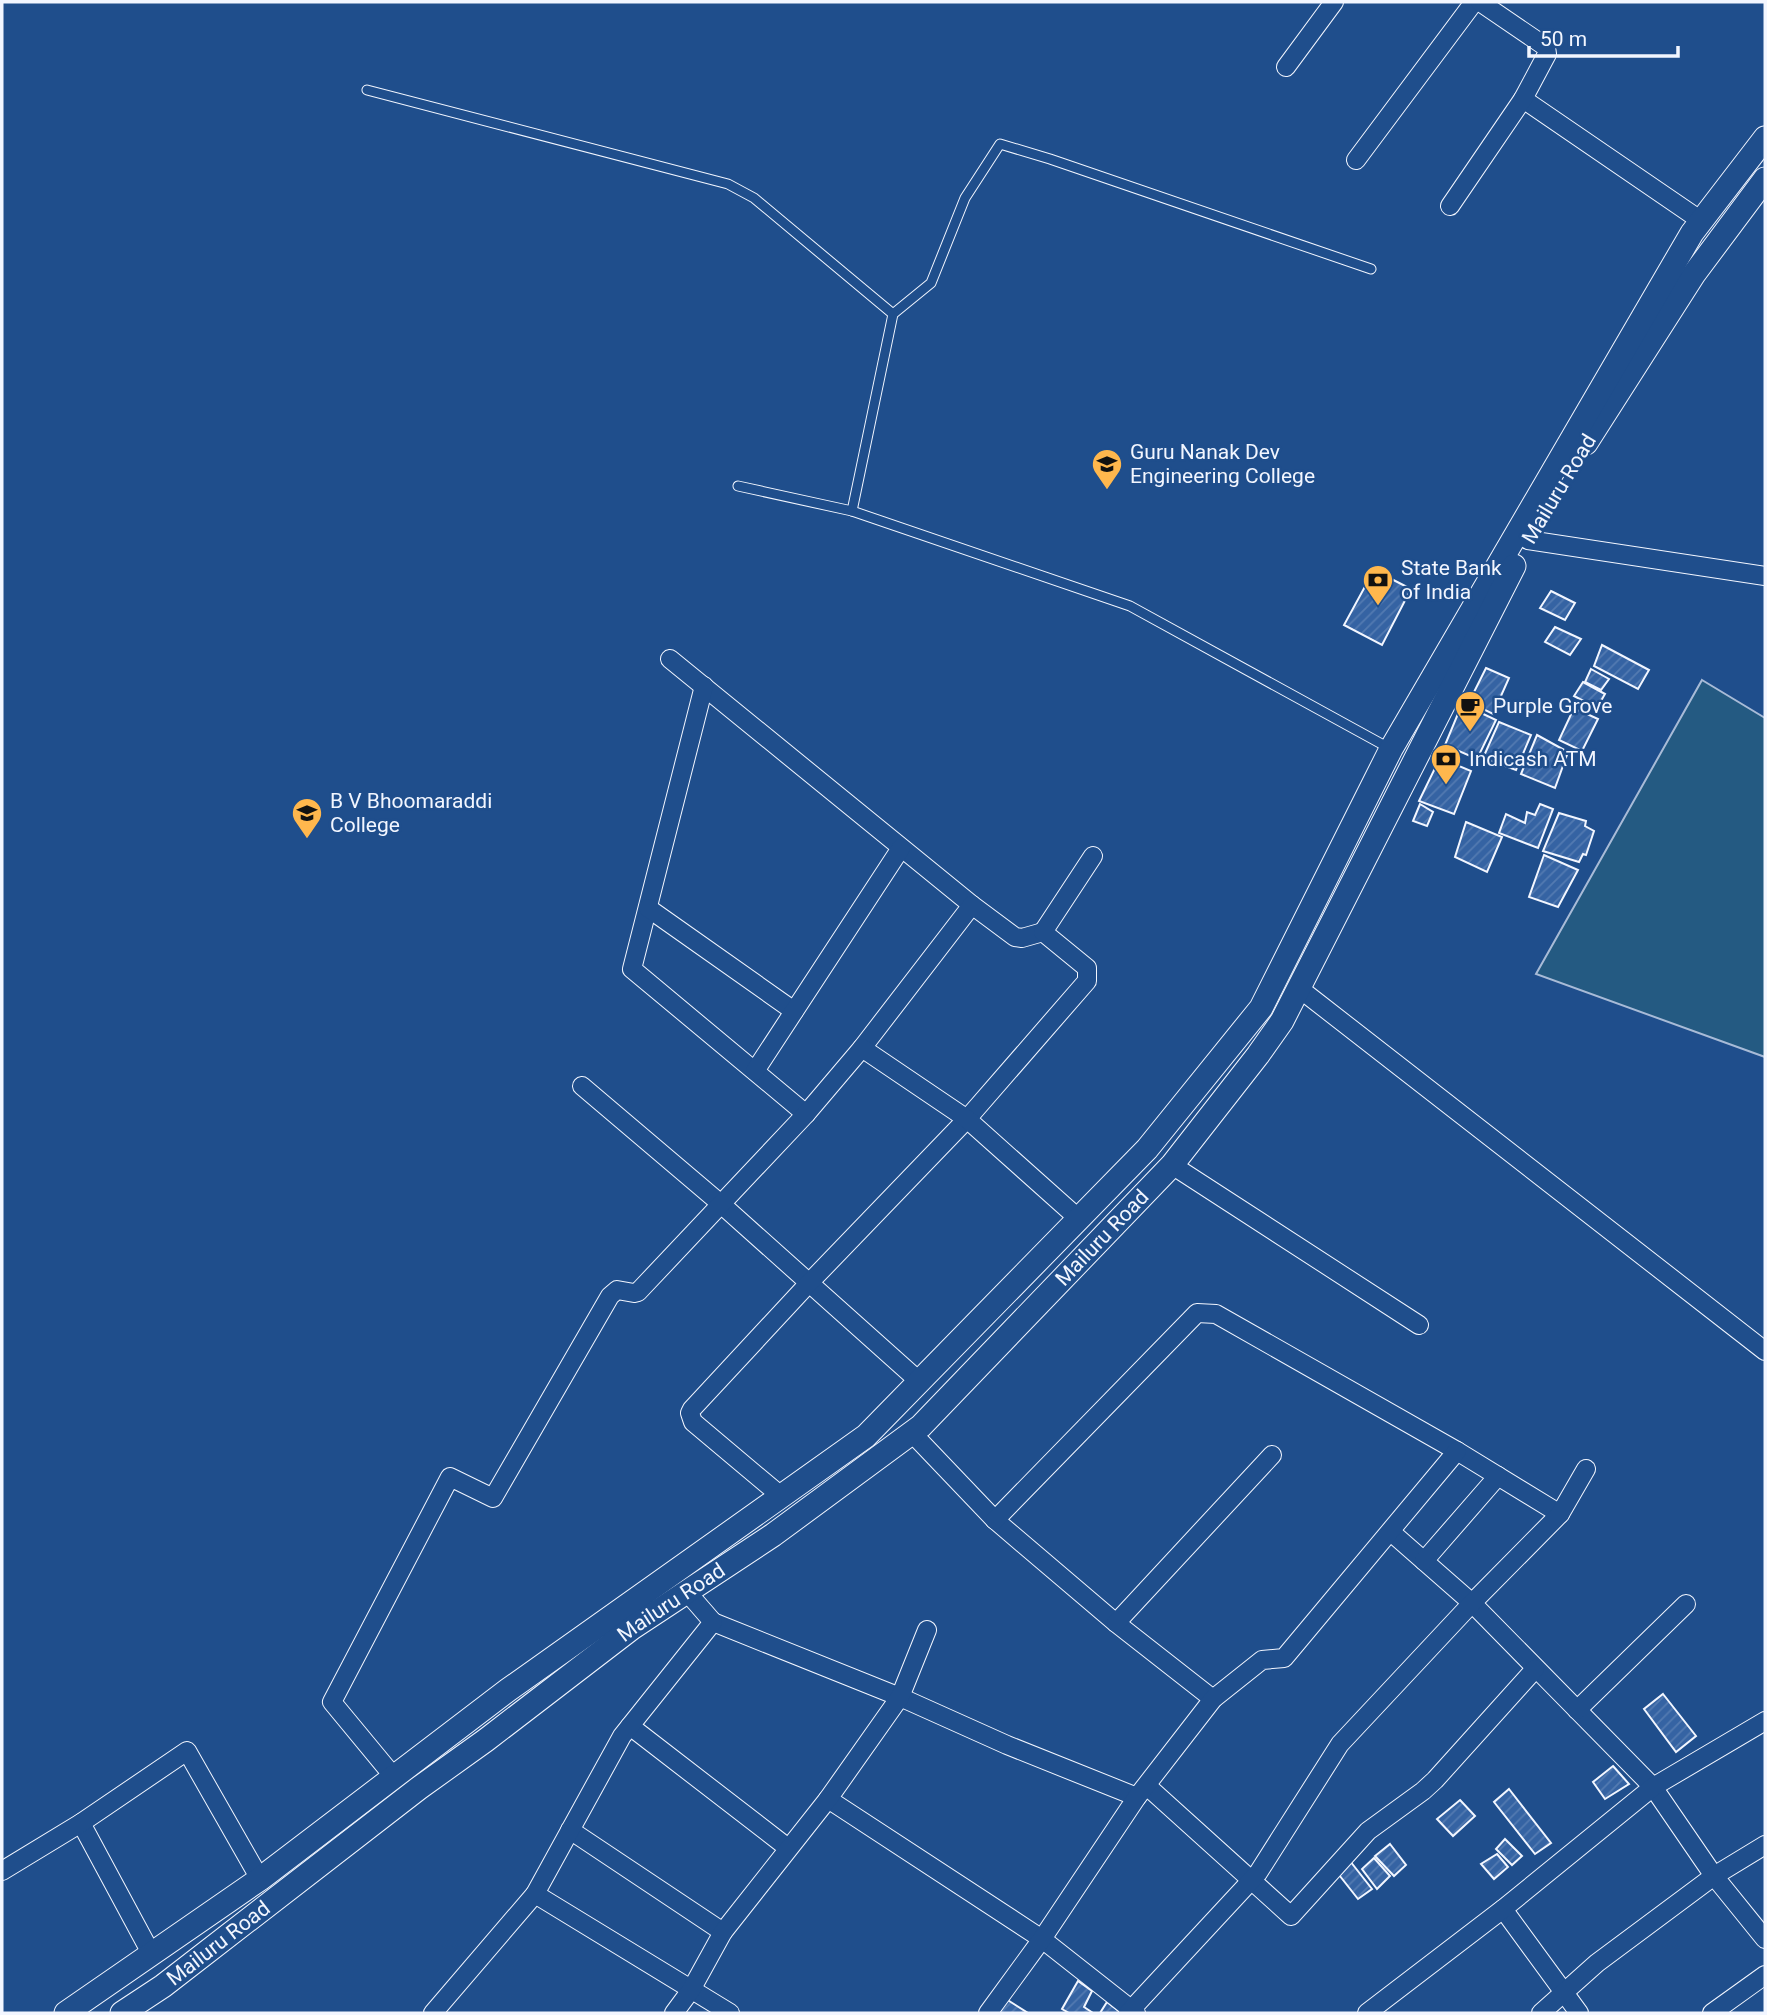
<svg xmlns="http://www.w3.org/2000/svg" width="1767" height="2015" font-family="Roboto,sans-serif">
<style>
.green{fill:#245a82;stroke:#a8bbd7;stroke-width:2}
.building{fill:url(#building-hatch);stroke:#f2f6ff;stroke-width:2}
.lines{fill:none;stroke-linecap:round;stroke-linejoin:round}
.service-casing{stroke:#f2f6ff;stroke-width:11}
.minor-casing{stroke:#f2f6ff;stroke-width:20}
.tertiary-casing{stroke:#f2f6ff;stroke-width:25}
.service{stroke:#1f4e8c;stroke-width:9}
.minor{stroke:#1f4e8c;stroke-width:18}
.tertiary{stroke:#1f4e8c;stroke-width:23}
.labels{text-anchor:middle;stroke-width:5;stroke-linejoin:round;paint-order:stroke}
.poi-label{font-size:21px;fill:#f2f6ff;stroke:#1f4e8c;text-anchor:start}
.street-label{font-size:21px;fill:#f2f6ff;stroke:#1f4e8c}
</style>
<defs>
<pattern id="building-hatch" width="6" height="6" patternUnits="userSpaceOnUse" patternTransform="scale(1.75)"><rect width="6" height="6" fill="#3563a3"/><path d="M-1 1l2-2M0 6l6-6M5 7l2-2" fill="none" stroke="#537ab1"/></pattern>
</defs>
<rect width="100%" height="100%" fill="#1f4e8c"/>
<polygon class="green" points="1702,680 1765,718 1765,1057 1536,974"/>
<g class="building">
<polygon points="1374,570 1411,589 1382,645 1344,625"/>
<polygon points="1551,591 1575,603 1565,620 1540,608"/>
<polygon points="1555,627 1581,639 1570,655 1545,642"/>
<polygon points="1602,645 1649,670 1638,689 1594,666"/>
<polygon points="1486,668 1509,678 1493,714 1469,702"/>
<polygon points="1591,669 1609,679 1601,690 1585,682"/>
<polygon points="1583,682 1605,694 1597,708 1574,696"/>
<polygon points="1462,704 1496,720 1477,759 1445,745"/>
<polygon points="1574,708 1598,719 1582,751 1559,740"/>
<polygon points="1499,722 1531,735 1516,770 1483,758"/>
<polygon points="1537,735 1568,752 1555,788 1521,774"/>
<polygon points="1440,758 1471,771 1454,814 1419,801"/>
<polygon points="1420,804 1433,812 1427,826 1413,821"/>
<polygon points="1540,804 1553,809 1538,848 1499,833 1506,814 1525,823 1527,812 1535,815"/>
<polygon points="1559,813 1586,821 1585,826 1594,831 1586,855 1583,854 1579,862 1543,851"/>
<polygon points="1466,822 1502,837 1487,872 1455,857"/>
<polygon points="1544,855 1578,870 1558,907 1529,897"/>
<polygon points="1663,1694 1696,1736 1676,1752 1644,1709"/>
<polygon points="1613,1766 1629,1784 1605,1799 1593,1782"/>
<polygon points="1509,1789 1551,1843 1535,1854 1494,1802"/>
<polygon points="1460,1800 1475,1816 1453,1836 1437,1819"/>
<polygon points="1505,1839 1522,1856 1512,1865 1496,1849"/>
<polygon points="1390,1844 1406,1865 1394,1876 1375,1856"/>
<polygon points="1497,1854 1508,1867 1494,1879 1481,1864"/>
<polygon points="1374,1858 1390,1876 1377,1889 1362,1869"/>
<polygon points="1350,1861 1372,1889 1358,1899 1336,1871"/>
<polygon points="1078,1981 1092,1991 1084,2007 1093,2013 1069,2013 1062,2009"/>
<polygon points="1006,1999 1028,2013 998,2013"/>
<polygon points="1107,2002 1120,2012 1119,2013 1100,2013"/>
</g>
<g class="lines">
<g class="service-casing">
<g id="service">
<polyline points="367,90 728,184 754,198 893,314"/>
<polyline points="738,486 852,511 1130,606 1389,748"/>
<polyline points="852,511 893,314 931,283 965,198 1000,144 1050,159 1371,269"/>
</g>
</g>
<g class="minor-casing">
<g id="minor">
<polyline points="1286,67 1334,2"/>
<polyline points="1523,99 1700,220"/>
<polyline points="1356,160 1474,2"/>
<polyline points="1450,206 1523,99 1547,54 1546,47 1480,2"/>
<polyline points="1528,540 1765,576"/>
<polyline points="670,659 972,905"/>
<polyline points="704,686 632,969 806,1114"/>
<polyline points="648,908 794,1011"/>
<polyline points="1300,989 1765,1351"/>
<polyline points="862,1048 972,905 1015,937 1022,938 1043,932"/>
<polyline points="755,1071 901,848"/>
<polyline points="582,1086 721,1204 920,1382"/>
<polyline points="1172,1165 1419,1325"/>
<polyline points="912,1433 995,1520 1116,1623 1213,1699"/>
<polyline points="781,1496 693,1422 690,1413 692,1409 809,1283 967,1119 1087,981 1087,968 1043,932 1093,856"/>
<polyline points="995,1520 1197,1313 1216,1314 1457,1451 1560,1514"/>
<polyline points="1391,1532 1472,1603 1653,1787 1714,1876 1765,1939"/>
<polyline points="1424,1561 1498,1476"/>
<polyline points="713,1622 900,1697 1007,1745 1137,1797"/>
<polyline points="1116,1623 1272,1455"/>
<polyline points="1577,1710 1686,1604"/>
<polyline points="630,1726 788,1848"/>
<polyline points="394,1777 332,1702 450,1477 493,1498 610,1296 617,1290 634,1293 638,1292 806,1114 862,1048 967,1119 1079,1219"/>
<polyline points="1147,1786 1291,1916 1368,1831 1423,1791 1435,1780 1535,1669"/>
<polyline points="828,1799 1042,1939 1136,2013"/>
<polyline points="81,1823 152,1955"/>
<polyline points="570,1830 723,1932"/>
<polyline points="2,1871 81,1823 187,1751 260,1879"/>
<polyline points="535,1894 730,2013"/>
<polyline points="1503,1909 1579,2013"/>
<polyline points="433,2013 535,1894 622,1736 713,1622 687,1592"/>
<polyline points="674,2013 691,1990 723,1932 828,1799 900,1697 927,1630"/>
<polyline points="988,2013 1042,1939 1137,1797 1213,1699 1262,1660 1284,1658 1457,1451"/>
<polyline points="1128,2013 1258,1873 1340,1744 1472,1603 1560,1514 1586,1469"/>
<polyline points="1367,2013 1503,1909 1653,1787 1765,1721"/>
<polyline points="1541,2013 1597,1963 1714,1876 1765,1845"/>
<polyline points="1712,2013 1765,1975"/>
</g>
</g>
<g class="tertiary-casing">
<g id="tertiary">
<polyline points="1586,443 1694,274 1765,179"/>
<polyline points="66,2013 260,1879 508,1690 866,1436 1147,1149 1261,1008 1391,749 1692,233 1765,138"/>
<path id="s1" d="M122 2013 163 1986 419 1788 486 1740 632 1628 773 1535 921 1426 1172 1165 1258 1055 1282 1021 1514 566"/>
</g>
</g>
<use href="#service" class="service"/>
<use href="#minor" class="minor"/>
<use href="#tertiary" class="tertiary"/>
</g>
<defs>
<g id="university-pin" transform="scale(1.575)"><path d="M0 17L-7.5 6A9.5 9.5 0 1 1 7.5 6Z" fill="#ffb74d" stroke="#1f4e8c"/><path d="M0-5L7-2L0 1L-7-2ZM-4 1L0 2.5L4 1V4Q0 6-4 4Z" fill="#111"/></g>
<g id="bank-pin" transform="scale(1.575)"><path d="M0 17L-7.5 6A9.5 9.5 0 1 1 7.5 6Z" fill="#ffb74d" stroke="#1f4e8c"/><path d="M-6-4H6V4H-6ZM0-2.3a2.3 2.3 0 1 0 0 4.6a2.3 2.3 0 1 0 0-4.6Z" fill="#111"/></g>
<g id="cafe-pin" transform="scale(1.575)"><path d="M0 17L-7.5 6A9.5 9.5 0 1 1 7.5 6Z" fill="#ffb74d" stroke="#1f4e8c"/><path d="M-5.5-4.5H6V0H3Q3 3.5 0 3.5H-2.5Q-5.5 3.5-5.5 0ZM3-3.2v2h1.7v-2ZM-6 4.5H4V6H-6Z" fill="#111"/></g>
</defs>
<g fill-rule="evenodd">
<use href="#university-pin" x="1107" y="464"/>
<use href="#bank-pin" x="1378" y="580"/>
<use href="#cafe-pin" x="1470" y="706"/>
<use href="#bank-pin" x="1446" y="759"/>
<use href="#university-pin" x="307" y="813"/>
</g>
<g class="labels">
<g class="poi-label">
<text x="1130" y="459">Guru Nanak Dev<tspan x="1130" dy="24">Engineering College</tspan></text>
<text x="1401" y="575">State Bank<tspan x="1401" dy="24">of India</tspan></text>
<text x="1493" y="713">Purple Grove</text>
<text x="1469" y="766">Indicash ATM</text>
<text x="330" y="808">B V Bhoomaraddi<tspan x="330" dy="24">College</tspan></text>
</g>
<g class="street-label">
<text transform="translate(1559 489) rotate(-59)" y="7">Mailuru Road</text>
<text dy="7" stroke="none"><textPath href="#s1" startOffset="1253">Mailuru Road</textPath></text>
<text dy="7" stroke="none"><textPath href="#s1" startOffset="686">Mailuru Road</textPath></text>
<text dy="7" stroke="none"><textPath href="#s1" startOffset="119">Mailuru Road</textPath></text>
</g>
</g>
<rect width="1767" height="2015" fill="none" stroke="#f2f6ff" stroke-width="7"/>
<path d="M1529 46v10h149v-10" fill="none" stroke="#f2f6ff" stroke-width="3.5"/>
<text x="1540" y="46" font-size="21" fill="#f2f6ff" stroke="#1f4e8c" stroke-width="5" paint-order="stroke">50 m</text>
</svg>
